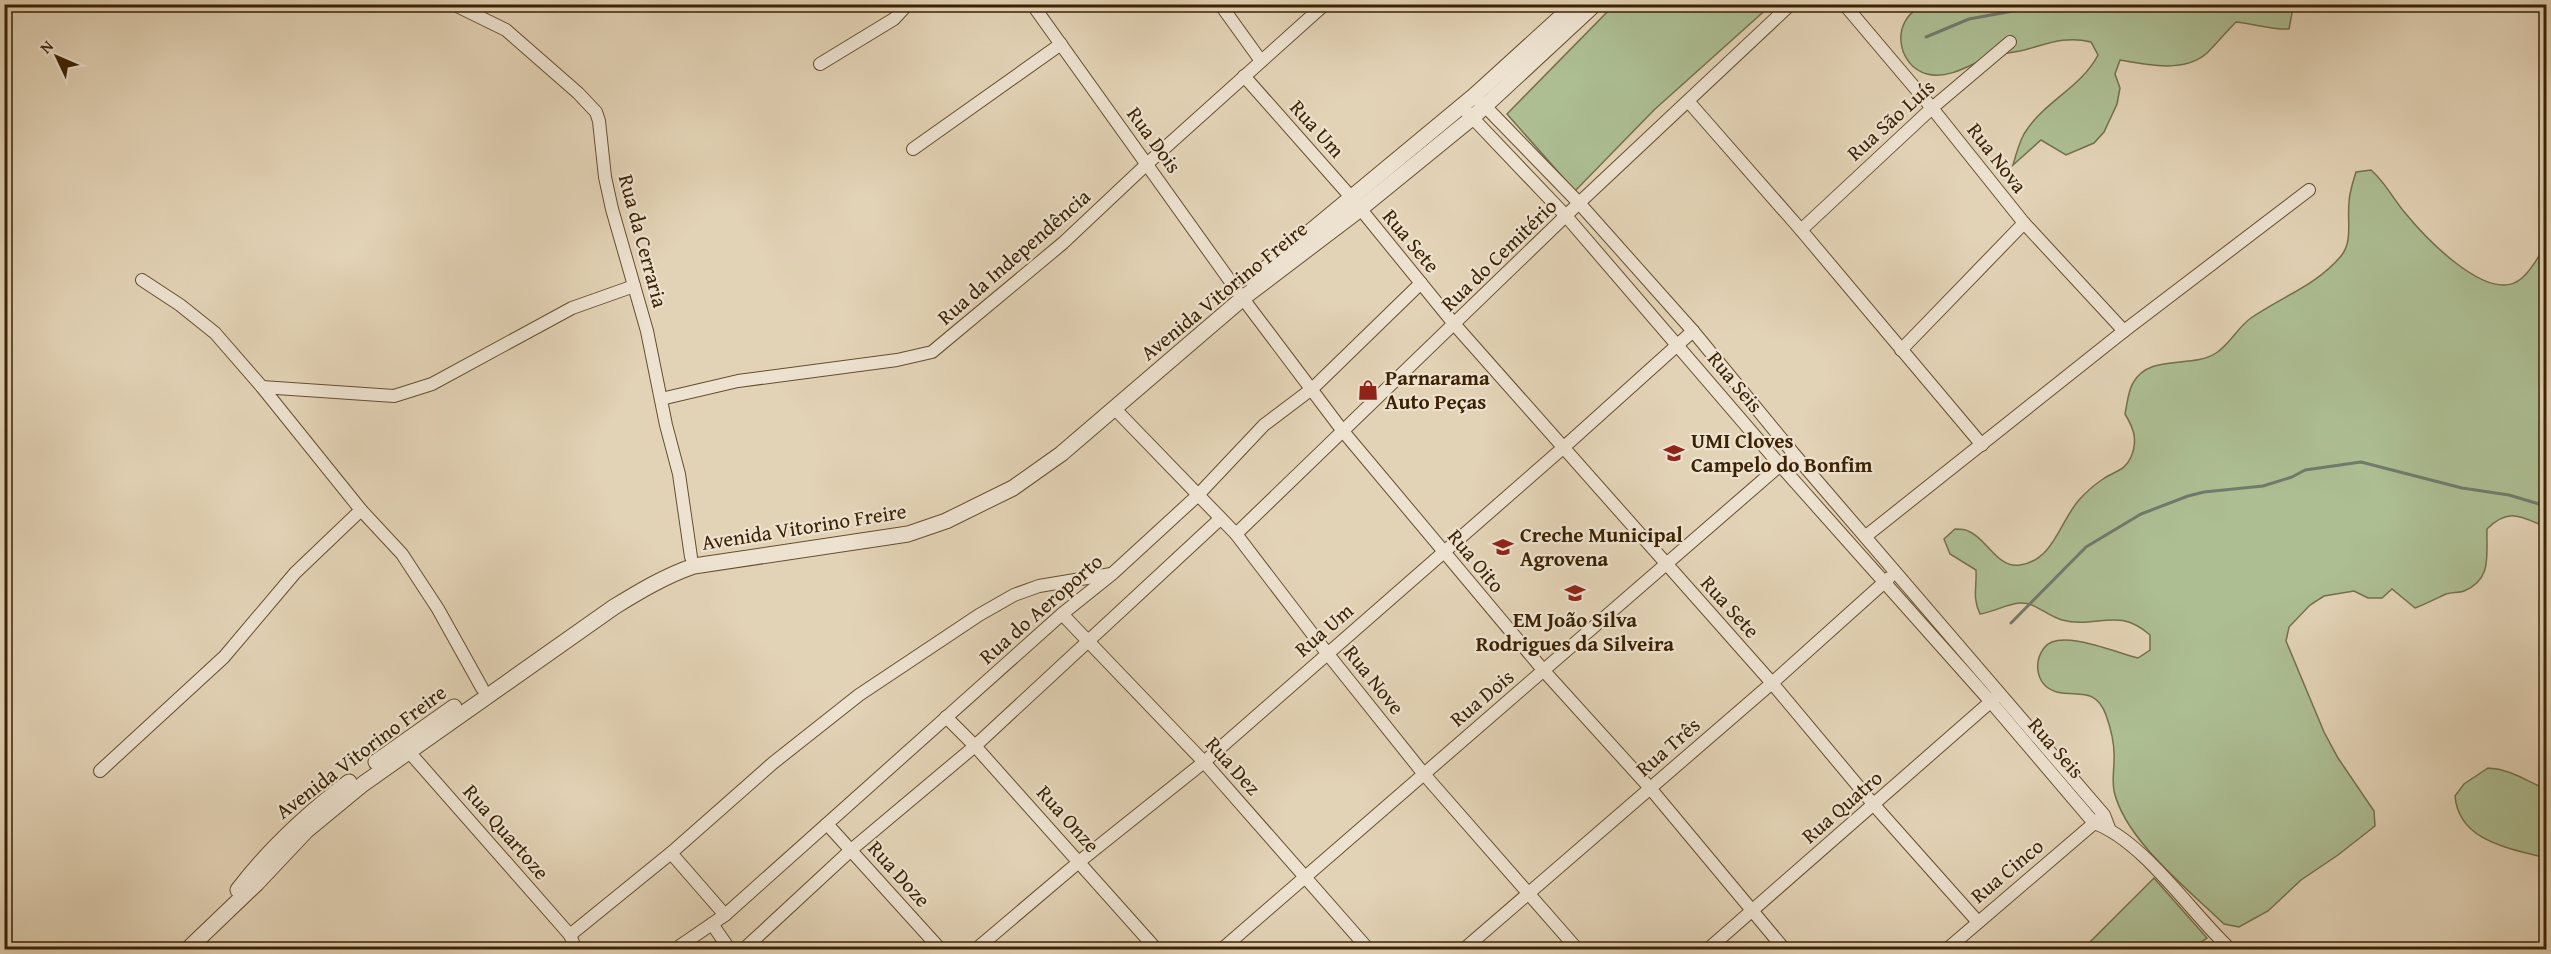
<svg xmlns="http://www.w3.org/2000/svg" width="2551" height="954" font-family="'Gentium Book Plus',serif">
<style>
.green{fill:#adbe93;stroke:#74704a;stroke-width:1.5}
.lines{fill:none;stroke-linecap:round;stroke-linejoin:round}
.stream{stroke:#717b6c;stroke-width:3}
.minor-casing{stroke:#654e2f;stroke-width:14}
.tertiary-casing{stroke:#654e2f;stroke-width:17}
.minor{stroke:#ede2d0;stroke-width:12}
.tertiary{stroke:#ede2d0;stroke-width:15}
.labels{text-anchor:middle;stroke-width:4.5;stroke-linejoin:round;paint-order:stroke}
.street-label{font-size:21px;fill:#3b2202;stroke:#ede2d0}
.poi-label{font-size:21px;font-weight:bold;fill:#3b2202;stroke:#ede2d0;text-anchor:start}
</style>
<rect width="100%" height="100%" fill="#e3d3b6"/>
<filter id="stains"><feTurbulence type="fractalNoise" baseFrequency=".00333" numOctaves="4"/><feColorMatrix values="0 0 0 0 .2 0 0 0 0 .09 0 0 0 0 .02 0 0 0 .5 -.17"/></filter>
<radialGradient id="worn" r=".72"><stop offset=".6" stop-color="#630" stop-opacity="0"/><stop offset="1" stop-color="#630" stop-opacity=".3"/></radialGradient>
<g class="green">
<path d="M2289 4 2292 13 2289 29C2272 30 2255 24 2236 22 2226 32 2217 43 2207 53 2185 73 2147 65 2120 60L2115 74 2120 88 2117 104 2104 132 2094 143 2066 155 2041 140 2013 165C2016 154 2019 143 2024 134 2043 102 2081 88 2098 55L2091 42C2064 35 2045 45 2020 51 2008 53 1995 54 1984 59 1967 67 1947 79 1927 74 1897 66 1890 21 1921 7 1927 5 1937 5 1944 5Z"/>
<polygon points="1614,5 1771,5 1654,110 1575,191 1507,114"/>
<path d="M2371 170C2386 183 2393 199 2406 214 2425 237 2490 307 2522 278 2532 269 2540 255 2546 243V527C2521 517 2509 507 2487 529 2486 554 2493 579 2464 591 2459 593 2452 592 2446 594 2435 599 2426 604 2415 608L2392 589 2382 598H2368L2354 591 2324 596 2310 605 2289 627 2286 641 2324 732 2338 758 2374 811 2375 826 2338 855 2301 880 2268 911 2239 927 2224 924C2189 890 2125 840 2114 791 2112 780 2114 771 2114 760 2115 745 2111 729 2106 715 2096 687 2078 697 2057 692 2036 686 2033 663 2044 648 2058 627 2117 653 2138 658L2150 650V635C2117 606 2097 629 2062 620 2047 616 2035 602 2020 603 2006 604 1994 612 1980 614 1972 597 1977 588 1976 570L1950 554 1944 539 1955 529C1959 529 1965 529 1968 531 1986 537 1997 569 2020 565 2054 560 2060 521 2079 500 2086 492 2094 485 2103 479 2115 471 2125 471 2131 457 2138 440 2134 429 2125 414 2127 405 2128 391 2133 383 2149 353 2192 369 2216 353 2230 344 2238 327 2251 318 2281 297 2317 285 2341 256 2353 242 2347 220 2349 203 2349 193 2353 182 2356 172Z"/>
<path d="M2488 768C2511 769 2526 781 2546 789V858C2510 848 2459 842 2455 796L2464 784Z"/>
<polygon points="2154,878 2207,938 2191,949 2083,949"/>
</g>
<g class="lines">
<g class="stream">
<polyline points="2538,4 2546,19"/>
<polyline points="1926,37 1969,19 2051,4"/>
<polyline points="2011,623 2086,547 2141,514 2188,496 2204,492 2263,486 2292,477 2305,470 2361,462 2462,488 2509,495 2546,506"/>
</g>
<g class="minor-casing">
<g id="minor">
<polyline points="453,4 506,30 578,93 596,112 599,121 605,177 612,209 647,331 666,425 679,474 691,557"/>
<polyline points="1032,4 1238,292 1342,430 1544,671 1650,788 1785,950"/>
<polyline points="1220,4 1261,61"/>
<polyline points="1844,4 1932,108 2024,223 2124,331"/>
<polyline points="820,64 894,19 908,4"/>
<polyline points="1244,76 1350,196 1455,325 1772,683 1874,805 1978,922"/>
<polyline points="1479,100 1579,203 1693,331 1794,454 2104,815 2109,828"/>
<polyline points="1688,101 1801,230 1982,445"/>
<path d="M1466 111 1566 216 1780 465 1991 702 2094 823C2143 840 2192 914 2231 950"/>
<polyline points="913,149 1061,44"/>
<polyline points="1801,230 1932,108 2010,42"/>
<polyline points="142,280 180,305 215,333 262,387 361,510 402,554 438,609 482,688"/>
<polyline points="1901,350 2024,223"/>
<polyline points="262,387 394,396 432,384 572,308 634,286"/>
<polyline points="661,399 738,381 897,360 932,352 1063,243 1148,163 1325,4"/>
<polyline points="1115,409 1236,534 1327,653 1423,773 1578,950"/>
<polyline points="1236,534 1579,203 1791,4"/>
<polyline points="1866,536 2124,331 2309,190"/>
<polyline points="1062,614 1204,762 1369,950"/>
<polyline points="946,717 975,746 1157,950"/>
<polyline points="403,745 570,935 576,950"/>
<polyline points="100,771 224,657 295,573 361,510"/>
<polyline points="827,824 941,950"/>
<polyline points="671,853 725,915"/>
<polyline points="712,924 730,950"/>
<polyline points="570,935 671,853 773,763 859,695 979,615 1014,595 1039,586 1111,574"/>
<polyline points="674,950 725,915 1062,614 1112,574 1197,496 1264,425 1313,388 1421,283"/>
<polyline points="743,950 851,850 975,746 1220,519"/>
<polyline points="975,950 1080,861 1204,762 1564,447 1693,331"/>
<polyline points="1221,950 1785,461"/>
<polyline points="1463,950 1772,683 1889,578"/>
<polyline points="1707,950 1996,697"/>
<polyline points="1946,950 2099,819"/>
</g>
</g>
<g class="tertiary-casing">
<g id="tertiary">
<polyline points="1252,280 1475,95 1575,4"/>
<polyline points="376,762 454,707"/>
<path d="M238 890C270 848 307 814 349 782"/>
<path d="M187 950 257 883 306 831 363 784 614 607C640 591 665 576 694 566L908 534 946 521 1013 488 1061 454 1243 298 1359 210 1472 118 1595 4"/>
</g>
</g>
<use href="#minor" class="minor"/>
<use href="#tertiary" class="tertiary"/>
</g>
<defs>
<g id="shop-bare" transform="scale(1.62)"><path d="M-5-2.5h2.3a2.7 3.5 0 0 1 5.4 0H5L5.5 6h-11ZM-1.5-2.5h3a1.5 2.3 0 0 0-3 0Z" fill="#8f2418" stroke="#ede2d0" stroke-width="2.5" paint-order="stroke"/></g>
<g id="school-bare" transform="scale(1.62)"><path d="M0-5L7-2L0 1L-7-2ZM-4 1L0 2.5L4 1V4Q0 6-4 4Z" fill="#8f2418" stroke="#ede2d0" stroke-width="2.5" paint-order="stroke"/></g>
</defs>
<g fill-rule="evenodd">
<use href="#shop-bare" x="1368" y="390"/>
<use href="#school-bare" x="1674" y="453"/>
<use href="#school-bare" x="1503" y="547"/>
<use href="#school-bare" x="1575" y="593"/>
</g>
<g class="labels">
<g class="street-label">
<text transform="translate(1891 120) rotate(-42)" y="7">Rua São Luís</text>
<text transform="translate(1317 129) rotate(48)" y="7">Rua Um</text>
<text transform="translate(1154 140) rotate(54)" y="7">Rua Dois</text>
<text transform="translate(1997 158) rotate(52)" y="7">Rua Nova</text>
<text transform="translate(643 241) rotate(75)" y="7">Rua da Cerraria</text>
<text transform="translate(1411 241) rotate(50)" y="7">Rua Sete</text>
<text transform="translate(1499 255) rotate(-44)" y="7">Rua do Cemitério</text>
<text transform="translate(1014 257) rotate(-41)" y="7">Rua da Independência</text>
<text transform="translate(1224 291) rotate(-39)" y="7">Avenida Vitorino Freire</text>
<text transform="translate(1735 382) rotate(50)" y="7">Rua Seis</text>
<text transform="translate(804 527) rotate(-9)" y="7">Avenida Vitorino Freire</text>
<text transform="translate(1476 561) rotate(50)" y="7">Rua Oito</text>
<text transform="translate(1730 607) rotate(48)" y="7">Rua Sete</text>
<text transform="translate(1041 609) rotate(-41)" y="7">Rua do Aeroporto</text>
<text transform="translate(1324 630) rotate(-41)" y="7">Rua Um</text>
<text transform="translate(1374 680) rotate(51)" y="7">Rua Nove</text>
<text transform="translate(1482 698) rotate(-40)" y="7">Rua Dois</text>
<text transform="translate(1668 747) rotate(-41)" y="7">Rua Três</text>
<text transform="translate(2056 748) rotate(49)" y="7">Rua Seis</text>
<text transform="translate(361 752) rotate(-37)" y="7">Avenida Vitorino Freire</text>
<text transform="translate(1233 766) rotate(48)" y="7">Rua Dez</text>
<text transform="translate(1842 807) rotate(-41)" y="7">Rua Quatro</text>
<text transform="translate(1068 819) rotate(48)" y="7">Rua Onze</text>
<text transform="translate(506 832) rotate(49)" y="7">Rua Quartoze</text>
<text transform="translate(2007 871) rotate(-40)" y="7">Rua Cinco</text>
<text transform="translate(899 874) rotate(48)" y="7">Rua Doze</text>
</g>
<g class="poi-label">
<text x="1385" y="385">Parnarama<tspan x="1385" dy="24">Auto Peças</tspan></text>
<text x="1691" y="448">UMI Cloves<tspan x="1691" dy="24">Campelo do Bonfim</tspan></text>
<text x="1520" y="542">Creche Municipal<tspan x="1520" dy="24">Agrovena</tspan></text>
<text x="1575" y="627" text-anchor="middle">EM João Silva<tspan x="1575" dy="24">Rodrigues da Silveira</tspan></text>
</g>
</g>
<rect width="2551" height="954" fill="none" stroke="#e3d3b6" stroke-width="24"/>
<rect x="6" y="6" width="2539" height="942" fill="none" stroke="#3b2202" stroke-width="3"/>
<rect x="12" y="12" width="2527" height="930" fill="none" stroke="#3b2202" stroke-width="1.5"/>
<g transform="translate(57 57) rotate(314)" stroke="#ede2d0" stroke-width="4.5" paint-order="stroke">
<path d="M0-4.5L10 22L0 15L-10 22Z" fill="#3b2202"/>
<text y="-9" font-size="16" font-weight="bold" text-anchor="middle" fill="#3b2202">N</text>
</g>
<rect width="100%" height="100%" filter="url(#stains)"/>
<rect width="100%" height="100%" fill="url(#worn)"/>
</svg>
